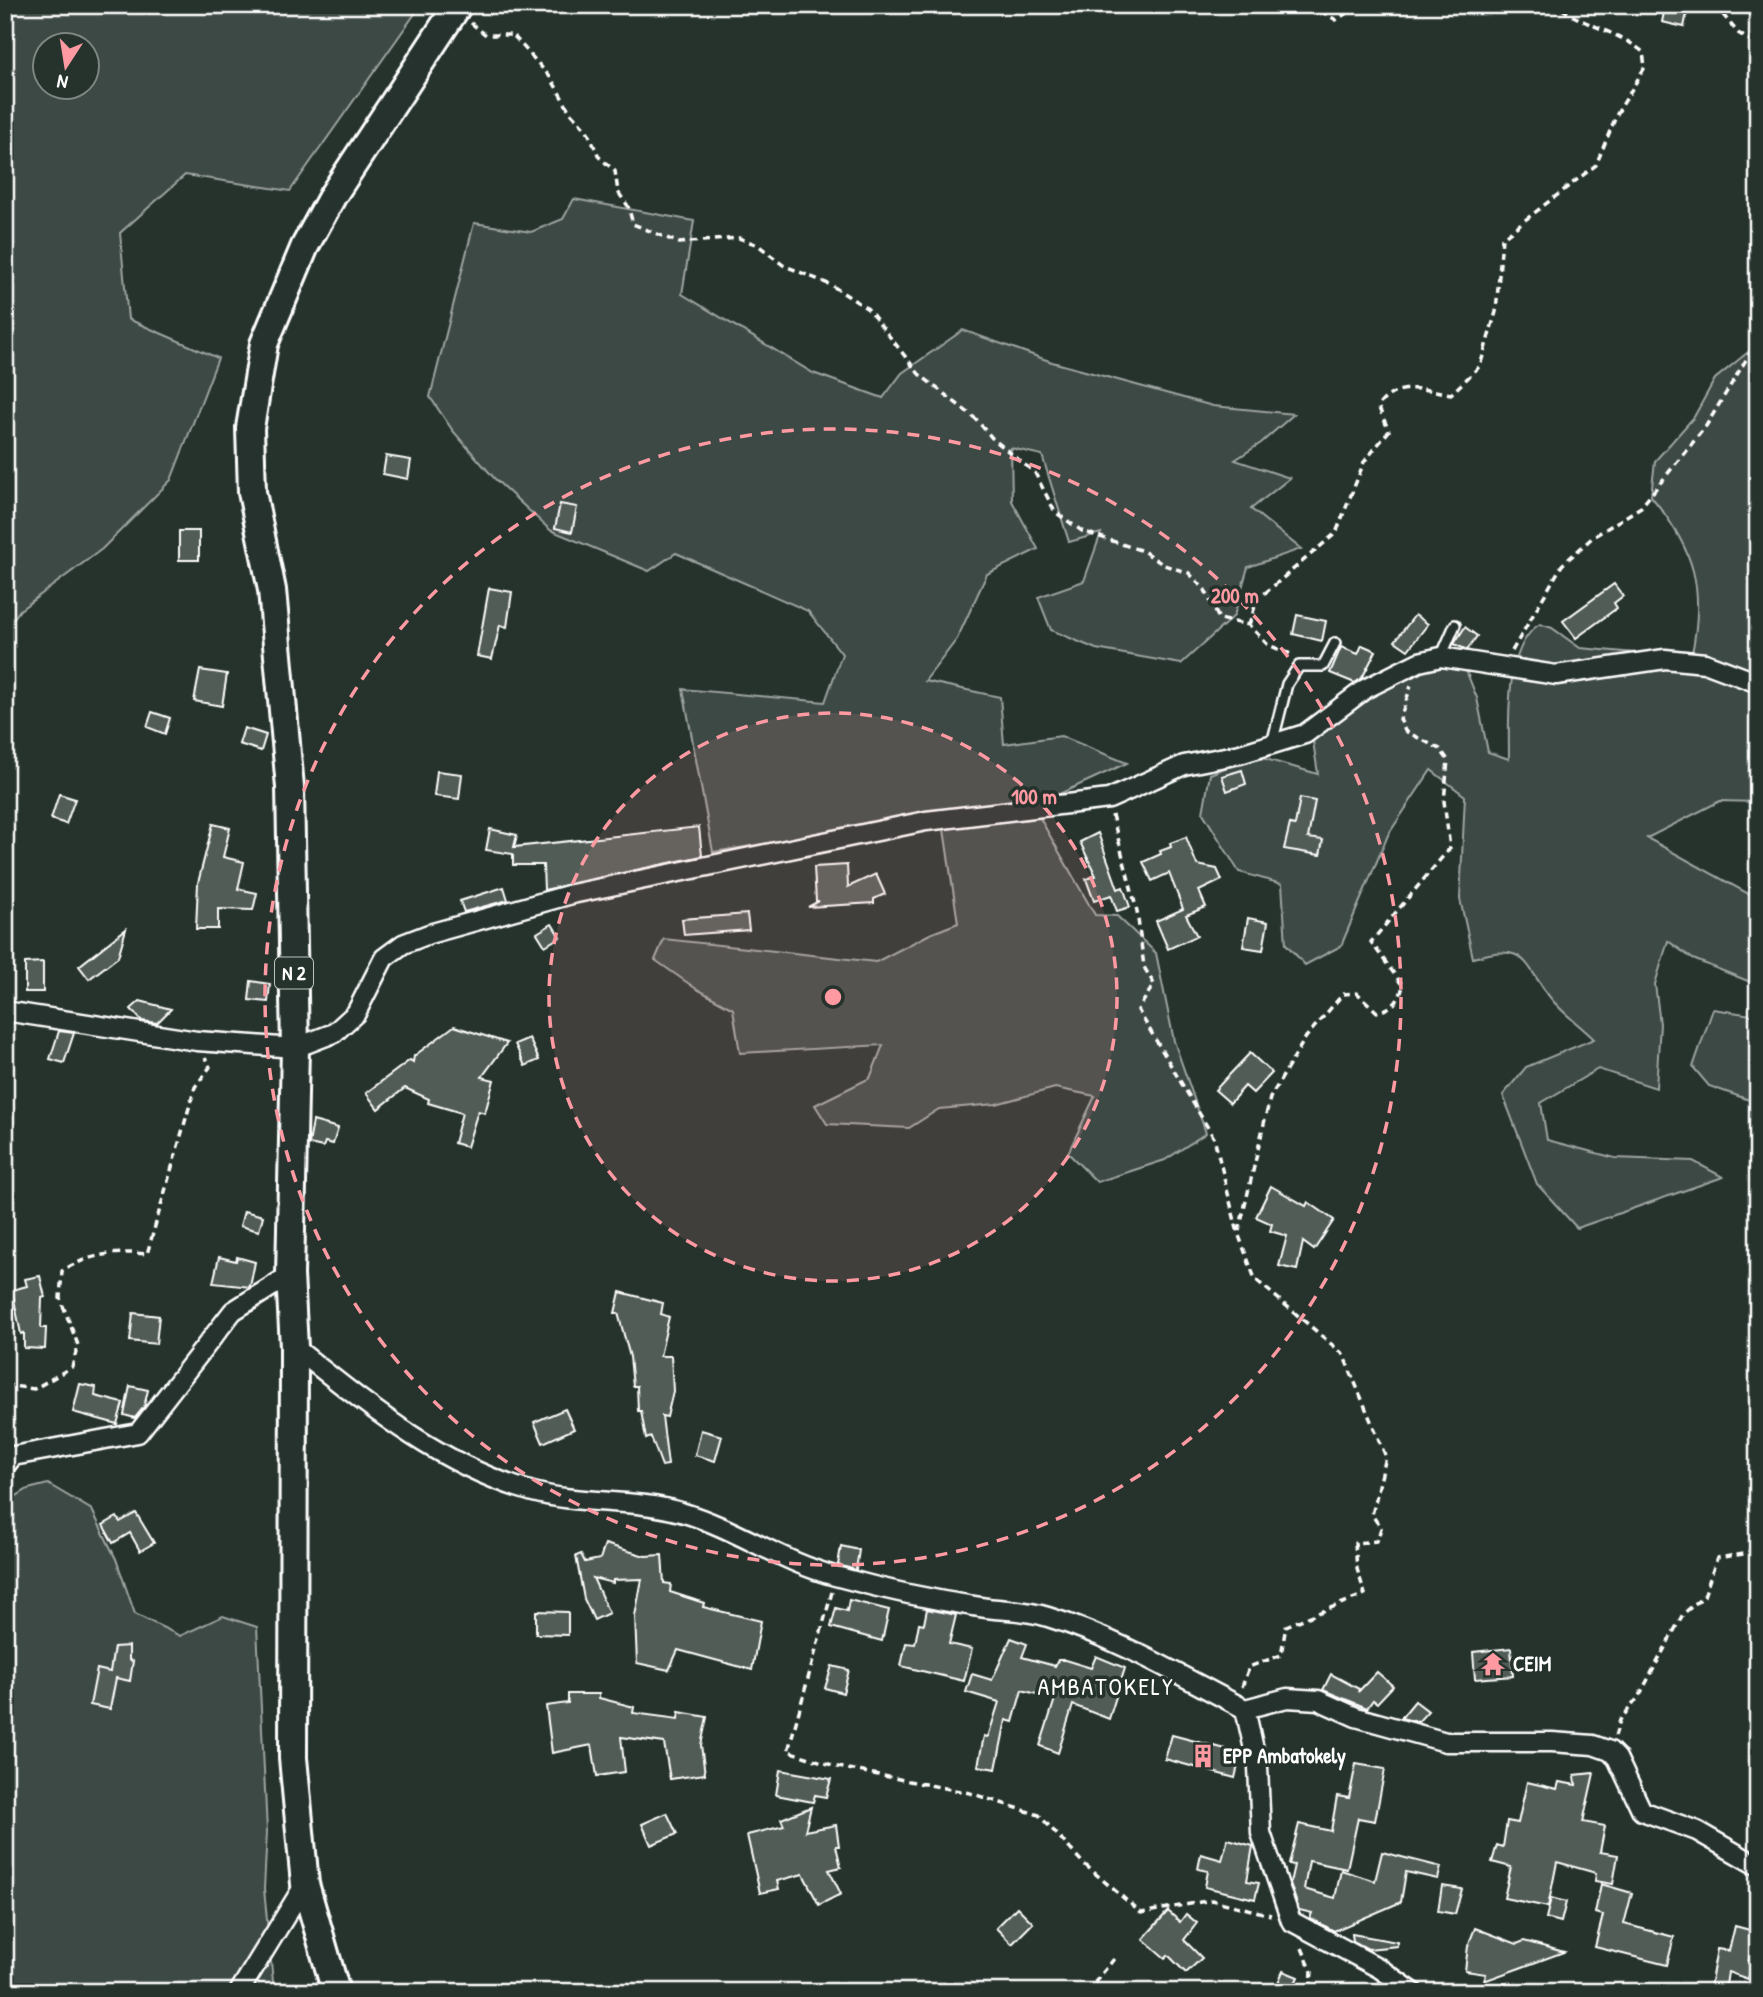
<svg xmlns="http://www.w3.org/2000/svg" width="1763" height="1997" font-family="'Patrick Hand',sans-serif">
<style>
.green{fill:#3e4944;stroke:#9ea4a2;stroke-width:2;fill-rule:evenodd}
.building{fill:#515c57;stroke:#fff;stroke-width:2}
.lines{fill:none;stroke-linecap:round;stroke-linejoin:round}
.service-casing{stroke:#fff;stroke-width:14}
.minor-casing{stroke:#fff;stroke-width:23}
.primary-casing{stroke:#fff;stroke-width:32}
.path{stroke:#fff;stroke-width:3.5;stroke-dasharray:7 5;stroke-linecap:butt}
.service{stroke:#26332d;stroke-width:9}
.minor{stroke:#26332d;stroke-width:18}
.primary{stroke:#26332d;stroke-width:26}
.ring{fill:none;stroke:#ff9aa2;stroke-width:3.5;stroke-dasharray:12 9}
.labels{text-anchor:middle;stroke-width:7;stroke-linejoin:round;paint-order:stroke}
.shield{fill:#26332d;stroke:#bec2c0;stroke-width:2}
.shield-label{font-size:19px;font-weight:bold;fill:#fff}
.poi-label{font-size:21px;font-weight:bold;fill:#fff;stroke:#26332d;text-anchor:start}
.quarter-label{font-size:24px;letter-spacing:2px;fill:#fff;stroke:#26332d}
.centre{fill:#ff9aa2;stroke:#26332d;stroke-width:3.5}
.ring-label{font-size:21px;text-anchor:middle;font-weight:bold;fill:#ff9aa2;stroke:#26332d;stroke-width:7;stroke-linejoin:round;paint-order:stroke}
</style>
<rect width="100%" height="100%" fill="#26332d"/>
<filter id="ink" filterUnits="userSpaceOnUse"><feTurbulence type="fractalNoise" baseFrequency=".0143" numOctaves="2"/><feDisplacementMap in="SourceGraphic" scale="14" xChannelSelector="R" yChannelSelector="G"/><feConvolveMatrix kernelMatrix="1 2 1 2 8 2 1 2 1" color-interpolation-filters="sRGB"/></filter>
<g filter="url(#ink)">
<g class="green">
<path d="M5 5H421L290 191 185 175 120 233 128 319 218 358 171 480 102 549 20 610 5 630ZM46 46H88V88H46Z"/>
<polygon points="574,199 694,221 682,294 813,373 883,398 902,373 963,330 1052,362 1213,406 1294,414 1261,443 1235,460 1290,478 1251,509 1301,549 1248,567 1234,616 1181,664 1096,649 1051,630 1038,597 1084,581 1101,533 1069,542 1042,455 1011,448 1012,501 1038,549 987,574 957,639 925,681 1000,697 1004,744 1061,736 1127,763 1033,806 1095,915 1117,916 1156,953 1174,1041 1206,1133 1165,1160 1097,1182 1068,1153 1095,1096 1055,1088 996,1104 939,1109 909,1128 827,1124 815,1105 870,1078 883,1045 740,1053 733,1009 695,988 655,960 664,939 876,962 930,934 958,923 942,816 713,852 683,689 825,702 842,654 808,611 676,553 649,571 550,530 495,479 453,431 430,397 474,223 531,232 563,219"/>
<path d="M1758 344V802L1720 801 1647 838 1758 899V985L1693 959 1668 941 1655 984 1660 1024 1656 1088 1598 1069 1541 1103 1547 1140 1615 1158 1693 1161 1723 1177 1577 1228 1537 1184 1503 1095 1526 1067 1594 1039C1581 1026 1565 1015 1553 1001 1524 967 1529 940 1473 958L1460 899 1465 796 1431 770 1388 835 1341 946 1305 965 1286 944 1282 884 1239 872 1203 813 1210 774 1255 756 1318 774 1313 741 1338 708 1383 691 1426 668H1465L1477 698 1488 752 1509 759C1509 722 1504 646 1540 624L1552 628 1580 648 1691 658C1706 589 1695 550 1651 496L1655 461 1694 417 1715 379Z"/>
<polygon points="1713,1009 1758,1016 1758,1103 1709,1086 1693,1067"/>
<polygon points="48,1484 92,1510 116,1559 135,1614 180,1636 223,1616 257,1627 267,1831 264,1889 274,1992 5,1992 5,1503 28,1489"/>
</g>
<g class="building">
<polygon points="1665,7 1687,13 1684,27 1662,22"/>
<polygon points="386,456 411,460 408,479 383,474"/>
<polygon points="560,504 577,507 572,532 555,528"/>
<rect x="179" y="531" width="20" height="29"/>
<polygon points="1614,584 1623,596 1614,603 1617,608 1576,638 1563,621"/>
<polygon points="489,588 512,592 507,627 500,625 492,659 477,656"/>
<polygon points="1297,615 1326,621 1322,641 1293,634"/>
<polygon points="1415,615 1428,624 1408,650 1395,641"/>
<polygon points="1465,627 1477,636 1467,650 1454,644"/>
<polygon points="1362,645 1376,651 1362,678 1355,683 1330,673 1341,647 1358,654"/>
<polygon points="200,670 227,674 222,706 194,701"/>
<polygon points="152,712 170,718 165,734 147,727"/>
<polygon points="244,728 266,735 261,751 239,744"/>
<polygon points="1242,770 1246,784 1227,791 1222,776"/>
<polygon points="437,771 462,774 459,799 434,796"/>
<polygon points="59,794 75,799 66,824 51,819"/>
<polygon points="1300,798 1315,801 1308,838 1323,840 1320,855 1284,849 1290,824 1295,825"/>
<polygon points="213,824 230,828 223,857 244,862 238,889 257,893 253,910 218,909 218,929 196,929 198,883"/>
<polygon points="699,827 702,856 544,890 543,865 513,865 513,854 486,850 490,829 517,835 514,847"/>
<polygon points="1098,833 1118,889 1123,887 1130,907 1117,911 1111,895 1094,901 1086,879 1096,876 1080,842"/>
<polygon points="1186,837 1197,865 1217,869 1222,880 1199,891 1206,907 1186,915 1197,936 1168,949 1156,921 1183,909 1169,873 1152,881 1143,862 1161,854 1160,851 1171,847 1170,843"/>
<polygon points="847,865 848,887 876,874 885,894 874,899 874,903 808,907 819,901 816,901 814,867"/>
<polygon points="504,887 508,900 464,912 460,901"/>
<polygon points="747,914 749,930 684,935 682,919"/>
<polygon points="1248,918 1268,922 1263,950 1243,947"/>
<polygon points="552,924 560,937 545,946 537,933"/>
<polygon points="126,929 118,957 89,979 79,966"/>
<polygon points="43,962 43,992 25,992 25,963"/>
<polygon points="251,981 270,984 268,1002 249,1000"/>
<polygon points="140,1001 171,1009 157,1023 142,1021 131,1009"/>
<polygon points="454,1026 507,1043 482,1077 494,1080 485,1113 478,1111 467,1147 454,1143 462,1113 428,1103 429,1099 405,1088 378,1109 366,1093 410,1060 413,1062 414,1056"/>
<polygon points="59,1031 74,1033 64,1063 50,1059"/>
<polygon points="529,1038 539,1060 525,1066 515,1044"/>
<polygon points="1250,1053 1272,1073 1253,1093 1245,1086 1230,1103 1215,1090"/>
<polygon points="313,1121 338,1128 333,1144 325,1142 323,1147 309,1144"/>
<polygon points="1271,1186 1306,1206 1308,1202 1334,1220 1314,1250 1303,1242 1297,1270 1279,1266 1287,1236 1270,1231 1272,1224 1256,1217"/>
<polygon points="244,1211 263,1216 259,1231 240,1226"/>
<polygon points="219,1257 236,1261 237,1257 255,1262 250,1287 213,1283"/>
<polygon points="40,1276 45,1297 42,1298 41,1328 46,1328 45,1349 24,1348 24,1333 21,1334 12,1290 27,1286 25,1279"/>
<polygon points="620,1292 663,1303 661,1314 669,1317 660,1356 671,1356 673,1391 667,1417 662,1416 668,1465 662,1466 651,1437 646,1439 641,1411 638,1411 637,1386 633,1386 630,1357 618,1313 615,1313"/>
<polygon points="133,1313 159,1316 156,1344 130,1341"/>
<polygon points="80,1384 96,1387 95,1396 123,1403 117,1424 73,1412"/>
<polygon points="130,1386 148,1390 144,1407 135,1418 124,1415"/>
<polygon points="565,1409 574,1429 543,1443 534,1422"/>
<polygon points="701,1430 722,1436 715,1461 695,1455"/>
<polygon points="136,1513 154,1543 140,1551 130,1533 113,1543 103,1525 117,1517 120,1522"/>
<polygon points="605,1544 645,1556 662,1555 664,1583 671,1584 670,1592 704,1603 703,1607 761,1621 752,1670 678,1650 669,1670 637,1663 635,1616 642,1579 613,1580 613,1583 593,1578 609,1613 594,1620 584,1599 576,1556 581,1554 585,1562 600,1559"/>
<polygon points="841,1546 859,1550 856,1570 838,1565"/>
<polygon points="849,1600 889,1610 882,1641 831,1627 836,1608 847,1611"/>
<polygon points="927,1609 956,1615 949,1644 972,1649 964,1681 901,1666 906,1643 915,1644 919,1623 924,1624"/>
<polygon points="536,1611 568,1612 568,1635 536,1634"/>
<polygon points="1011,1638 1027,1644 1022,1657 1055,1666 1058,1660 1065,1660 1091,1668 1096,1656 1125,1668 1109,1719 1073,1705 1058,1753 1040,1746 1055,1699 1022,1690 1013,1722 1006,1720 996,1769 978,1766 984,1736 988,1737 999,1702 966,1692 972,1674 992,1680"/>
<polygon points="129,1646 129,1660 133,1661 130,1681 116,1678 110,1709 90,1705 97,1669 110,1672 114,1647"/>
<polygon points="1511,1648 1513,1676 1475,1679 1473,1652"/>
<polygon points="832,1666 849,1670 843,1693 825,1688"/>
<polygon points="1377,1672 1393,1686 1377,1703 1373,1700 1367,1708 1323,1690 1331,1674 1359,1689 1358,1692"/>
<polygon points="568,1694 599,1694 599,1698 634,1707 633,1713 678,1719 679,1712 707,1717 701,1745 705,1774 670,1779 664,1743 621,1737 625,1772 597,1776 592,1745 552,1753 546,1706 568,1703"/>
<polygon points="1415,1701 1428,1711 1418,1722 1401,1718"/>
<polygon points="1172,1735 1241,1753 1235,1778 1165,1759"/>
<polygon points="1356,1764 1385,1769 1375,1821 1358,1818 1347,1869 1309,1861 1304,1889 1335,1898 1341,1870 1375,1881 1382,1852 1441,1867 1438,1879 1406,1872 1401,1902 1334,1931 1310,1918 1312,1913 1299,1910 1290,1883 1294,1865 1289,1864 1299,1824 1331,1831 1337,1796 1349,1798"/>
<polygon points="780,1770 831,1779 826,1797 815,1795 813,1802 776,1795"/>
<polygon points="1594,1773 1583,1822 1605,1826 1600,1852 1618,1855 1613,1884 1595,1881 1596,1873 1557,1862 1548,1907 1504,1898 1511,1867 1492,1862 1497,1845 1503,1847 1507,1821 1518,1823 1527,1782 1557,1789 1559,1782 1576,1785 1575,1775"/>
<polygon points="811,1807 805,1831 836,1825 839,1846 836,1846 841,1867 829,1870 841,1894 819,1905 803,1874 777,1881 779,1889 760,1893 747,1835 784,1826 781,1819"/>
<polygon points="667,1813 677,1834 651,1845 642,1824"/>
<polygon points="1228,1839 1253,1846 1247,1881 1259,1883 1255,1899 1205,1887 1208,1871 1198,1869 1201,1854 1222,1860"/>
<polygon points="1601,1884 1632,1893 1624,1924 1674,1937 1667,1965 1595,1947 1603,1915 1595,1913"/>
<polygon points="1442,1886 1462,1889 1455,1914 1438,1911"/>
<polygon points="1551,1898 1566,1902 1561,1922 1546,1918"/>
<polygon points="1017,1907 1033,1923 1012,1944 996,1928"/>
<polygon points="1168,1911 1180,1922 1186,1914 1197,1923 1184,1940 1202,1958 1186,1973 1168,1955 1165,1958 1143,1939"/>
<polygon points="1735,1926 1757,1932 1748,1963 1753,1965 1748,1979 1728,1972 1725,1992 1709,1992 1717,1949 1729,1951"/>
<polygon points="1475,1928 1517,1944 1524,1941 1564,1952 1484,1981 1486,1974 1465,1971 1468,1946"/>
<polygon points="1352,1934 1397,1942 1397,1946 1368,1949 1353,1941"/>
<polygon points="1283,1971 1298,1977 1291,1992 1274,1992"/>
</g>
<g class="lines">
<g class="service-casing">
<g id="service">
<polyline points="1441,657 1455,625"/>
<polyline points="1272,744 1287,684 1299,666 1323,666 1335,643"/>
</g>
</g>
<g class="minor-casing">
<g id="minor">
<polyline points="5,1011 197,1041 295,1048 334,1033 356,1013 384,958 403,944 429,934 572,894 926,821 1109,799 1184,765 1240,754 1305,734 1365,689 1419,662 1441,657 1556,675 1665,659 1705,663 1758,683"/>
<path d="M294 1347C367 1405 440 1466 533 1492 582 1505 635 1498 684 1513 737 1529 782 1562 835 1576 882 1589 932 1600 980 1607 1004 1611 1023 1609 1048 1617 1117 1638 1181 1676 1245 1709L1287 1698 1318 1700 1356 1717 1446 1742H1552L1593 1745 1610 1751 1617 1758 1642 1811 1697 1831 1758 1866"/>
<polyline points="5,1466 13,1456 138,1433 233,1311 290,1275"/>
<polyline points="1245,1709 1258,1767 1261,1833 1291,1921 1379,1968 1413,1992"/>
<polyline points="239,1992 305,1884"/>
</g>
</g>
<g class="primary-casing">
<polyline id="primary" points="336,1992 305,1884 293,1758 294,1347 290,1275 295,1048 290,787 272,590 252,492 250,428 264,344 305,246 333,195 458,5"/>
</g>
<g class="path">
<polyline points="1311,5 1336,20 1359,5"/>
<polyline points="1715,5 1738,33 1758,45"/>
<polyline points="471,23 486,35 513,35 551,78 570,112 587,130 599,157 615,171 618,192 628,206 633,224 679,243 739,238 758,245 783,265 831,285 868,309 919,374 976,419 992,438 1035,473 1055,512 1082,531 1143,551 1164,565 1189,573 1205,590 1219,619 1249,625 1268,645 1291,654"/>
<path d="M1249 625 1257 600 1336 533 1364 462 1389 431 1378 406C1398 381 1424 389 1451 394L1480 366 1496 312 1502 238 1596 165 1617 114 1645 67 1643 52C1618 31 1583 26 1557 5"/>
<polyline points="1512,651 1562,565 1593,537 1641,507 1706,426 1758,340"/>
<polyline points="1112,815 1137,911 1144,967 1154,984 1138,1010 1214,1138 1238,1233 1255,1279 1343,1354 1386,1457 1372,1515 1381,1528 1377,1541 1355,1543 1357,1569 1365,1594 1286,1626 1281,1655 1249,1667 1242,1687"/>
<path d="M1239 1231 1270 1098 1306 1037 1343 994 1357 993 1377 1012C1393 1008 1399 1002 1403 986L1371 942 1450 848 1444 801 1448 760 1440 749 1405 731 1400 719 1411 686"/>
<path d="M5 1385 34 1389 72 1367 78 1345 60 1298 62 1271C89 1254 116 1251 147 1254L195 1087 210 1067 205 1058"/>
<polyline points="832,1592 788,1751 838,1767 970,1793 1039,1815 1083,1863 1141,1913 1212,1900 1271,1915"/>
<polyline points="1615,1736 1620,1720 1638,1698 1683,1614 1704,1596 1717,1558 1744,1554 1758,1547"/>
<polyline points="1302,1948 1312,1972 1310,1992"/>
<polyline points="1087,1992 1114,1959"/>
</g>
<use href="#service" class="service"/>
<use href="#minor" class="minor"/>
<use href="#primary" class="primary"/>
</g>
</g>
<circle cx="833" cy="997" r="284" fill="#ff9aa2" fill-opacity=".12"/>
<g class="ring">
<circle cx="833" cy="997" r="284"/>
<circle cx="833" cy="997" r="568"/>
</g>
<defs>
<g id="temple-bare" transform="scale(1.89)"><path d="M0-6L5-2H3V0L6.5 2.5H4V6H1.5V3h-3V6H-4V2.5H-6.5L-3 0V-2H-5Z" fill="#ff9aa2" stroke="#26332d" stroke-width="2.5" paint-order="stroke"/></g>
<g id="building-bare" transform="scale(1.89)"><path d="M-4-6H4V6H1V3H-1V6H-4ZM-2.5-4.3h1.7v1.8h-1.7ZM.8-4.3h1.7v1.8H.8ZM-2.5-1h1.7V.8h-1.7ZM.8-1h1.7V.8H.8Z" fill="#ff9aa2" stroke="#26332d" stroke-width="2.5" paint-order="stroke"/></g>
</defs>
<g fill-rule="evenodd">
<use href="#temple-bare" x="1493" y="1664"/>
<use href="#building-bare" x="1203" y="1756"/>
</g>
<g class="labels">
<rect class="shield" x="275" y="957.5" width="38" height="31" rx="5"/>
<g class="shield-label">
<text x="294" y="980">N 2</text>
</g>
<g class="poi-label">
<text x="1513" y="1671">CEIM</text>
<text x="1223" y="1763">EPP Ambatokely</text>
</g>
<g class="quarter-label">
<text x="1106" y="1695">AMBATOKELY</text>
</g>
</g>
<circle cx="833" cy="997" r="10" class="centre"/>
<g class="ring-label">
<text x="1235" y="603">200 m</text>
<text x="1034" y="804">100 m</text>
</g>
<rect width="1763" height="1997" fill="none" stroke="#26332d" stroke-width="28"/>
<rect x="14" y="14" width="1735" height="1969" fill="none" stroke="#fff" stroke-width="2.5" filter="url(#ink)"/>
<g transform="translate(66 66) rotate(192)"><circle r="33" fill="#26332d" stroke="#7d8581" stroke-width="2"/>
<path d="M0-5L12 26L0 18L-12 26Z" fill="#ff9aa2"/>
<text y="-10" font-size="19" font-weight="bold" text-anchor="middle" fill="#ffffff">N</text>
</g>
</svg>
